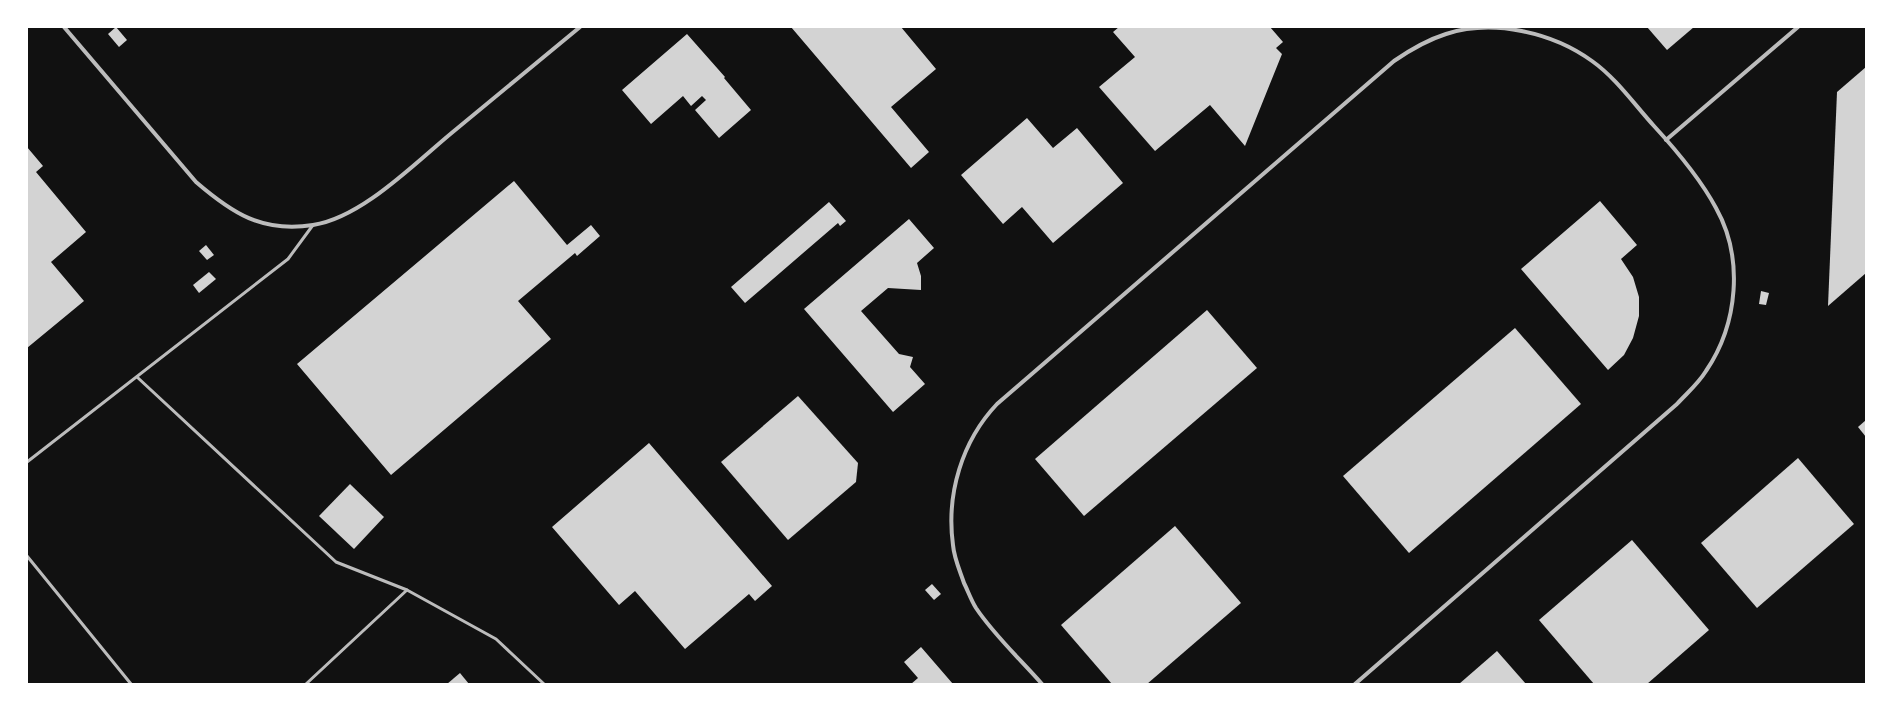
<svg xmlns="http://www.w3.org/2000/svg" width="1893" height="711" font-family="Inter,sans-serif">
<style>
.building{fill:#d3d3d3}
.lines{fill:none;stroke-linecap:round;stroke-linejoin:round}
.service{stroke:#bcbcbc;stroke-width:3}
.minor{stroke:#bcbcbc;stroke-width:4}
</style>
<rect width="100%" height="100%" fill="#111"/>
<g class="building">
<polygon points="116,27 127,40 119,47 108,34"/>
<polygon points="791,27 901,27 936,69 891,107 929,152 911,168"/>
<polygon points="1119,27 1270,27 1283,42 1276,48 1282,54 1245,146 1210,105 1155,151 1099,87 1135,57 1113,32"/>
<polygon points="1647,27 1694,27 1667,50"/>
<polygon points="687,34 725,77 724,78 751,110 719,138 695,110 706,100 702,96 691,106 683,96 651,124 622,90"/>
<polygon points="1866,67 1866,273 1828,306 1837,92"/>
<polygon points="1027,118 1053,148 1077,128 1123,183 1053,243 1022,207 1003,224 961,175"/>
<polygon points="27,147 43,166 36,172 86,232 51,262 84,301 27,348"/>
<polygon points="514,181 567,245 591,225 600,236 577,256 575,253 518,301 551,339 391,475 297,364"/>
<polygon points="1600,201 1637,245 1621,259 1633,277 1639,297 1639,316 1633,338 1624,355 1608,370 1521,269"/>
<polygon points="829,202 846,221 840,226 838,223 745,303 731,287"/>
<polygon points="909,219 934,248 917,263 921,276 921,290 888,288 861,311 899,354 913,357 910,367 925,384 893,412 804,309"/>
<polygon points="206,245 214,255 207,260 199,251"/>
<polygon points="209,272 216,279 199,293 193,285"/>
<polygon points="1761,291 1769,293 1766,305 1759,304"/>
<polygon points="1207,310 1257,368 1084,516 1035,459"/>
<polygon points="1515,328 1581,404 1409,553 1343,476"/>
<polygon points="798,396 858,463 856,482 788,540 721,462"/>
<polygon points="1866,420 1866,437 1858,427"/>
<polygon points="649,443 772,586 755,601 749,594 685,649 635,591 619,605 552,527"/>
<polygon points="1798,458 1854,524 1757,608 1701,543"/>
<polygon points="350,484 384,517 354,549 319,516"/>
<polygon points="1175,526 1241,603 1147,684 1112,684 1061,625"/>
<polygon points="1632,540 1709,630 1647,684 1594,684 1539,620"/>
<polygon points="932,584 941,594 934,600 925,590"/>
<polygon points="921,647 953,684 911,684 918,678 904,662"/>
<polygon points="1497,651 1526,684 1459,684"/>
<polygon points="460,673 469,684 447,684"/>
</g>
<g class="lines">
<g class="service">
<polyline points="137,377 336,562 407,590 496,639 544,684"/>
<polyline points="27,462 288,259 313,225"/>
<polyline points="27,556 131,684"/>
<polyline points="306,684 407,590"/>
</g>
<g class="minor">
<path d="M64 27 196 182C232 213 262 233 313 225 362 218 416 162 454 131 496 96 538 62 580 27"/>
<polyline points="1666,140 1798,27"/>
<path d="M1042 684C1020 659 994 635 976 608 971 600 968 591 964 583 960 571 954 558 953 545 946 494 962 441 997 404L1394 61C1410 50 1427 40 1446 34 1493 19 1552 32 1592 61 1616 78 1634 104 1654 126 1677 151 1700 178 1716 208 1744 258 1738 324 1706 371 1698 384 1687 393 1677 404L1355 684"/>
</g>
</g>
<rect width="1893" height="711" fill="none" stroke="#ffffff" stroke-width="56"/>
</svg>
